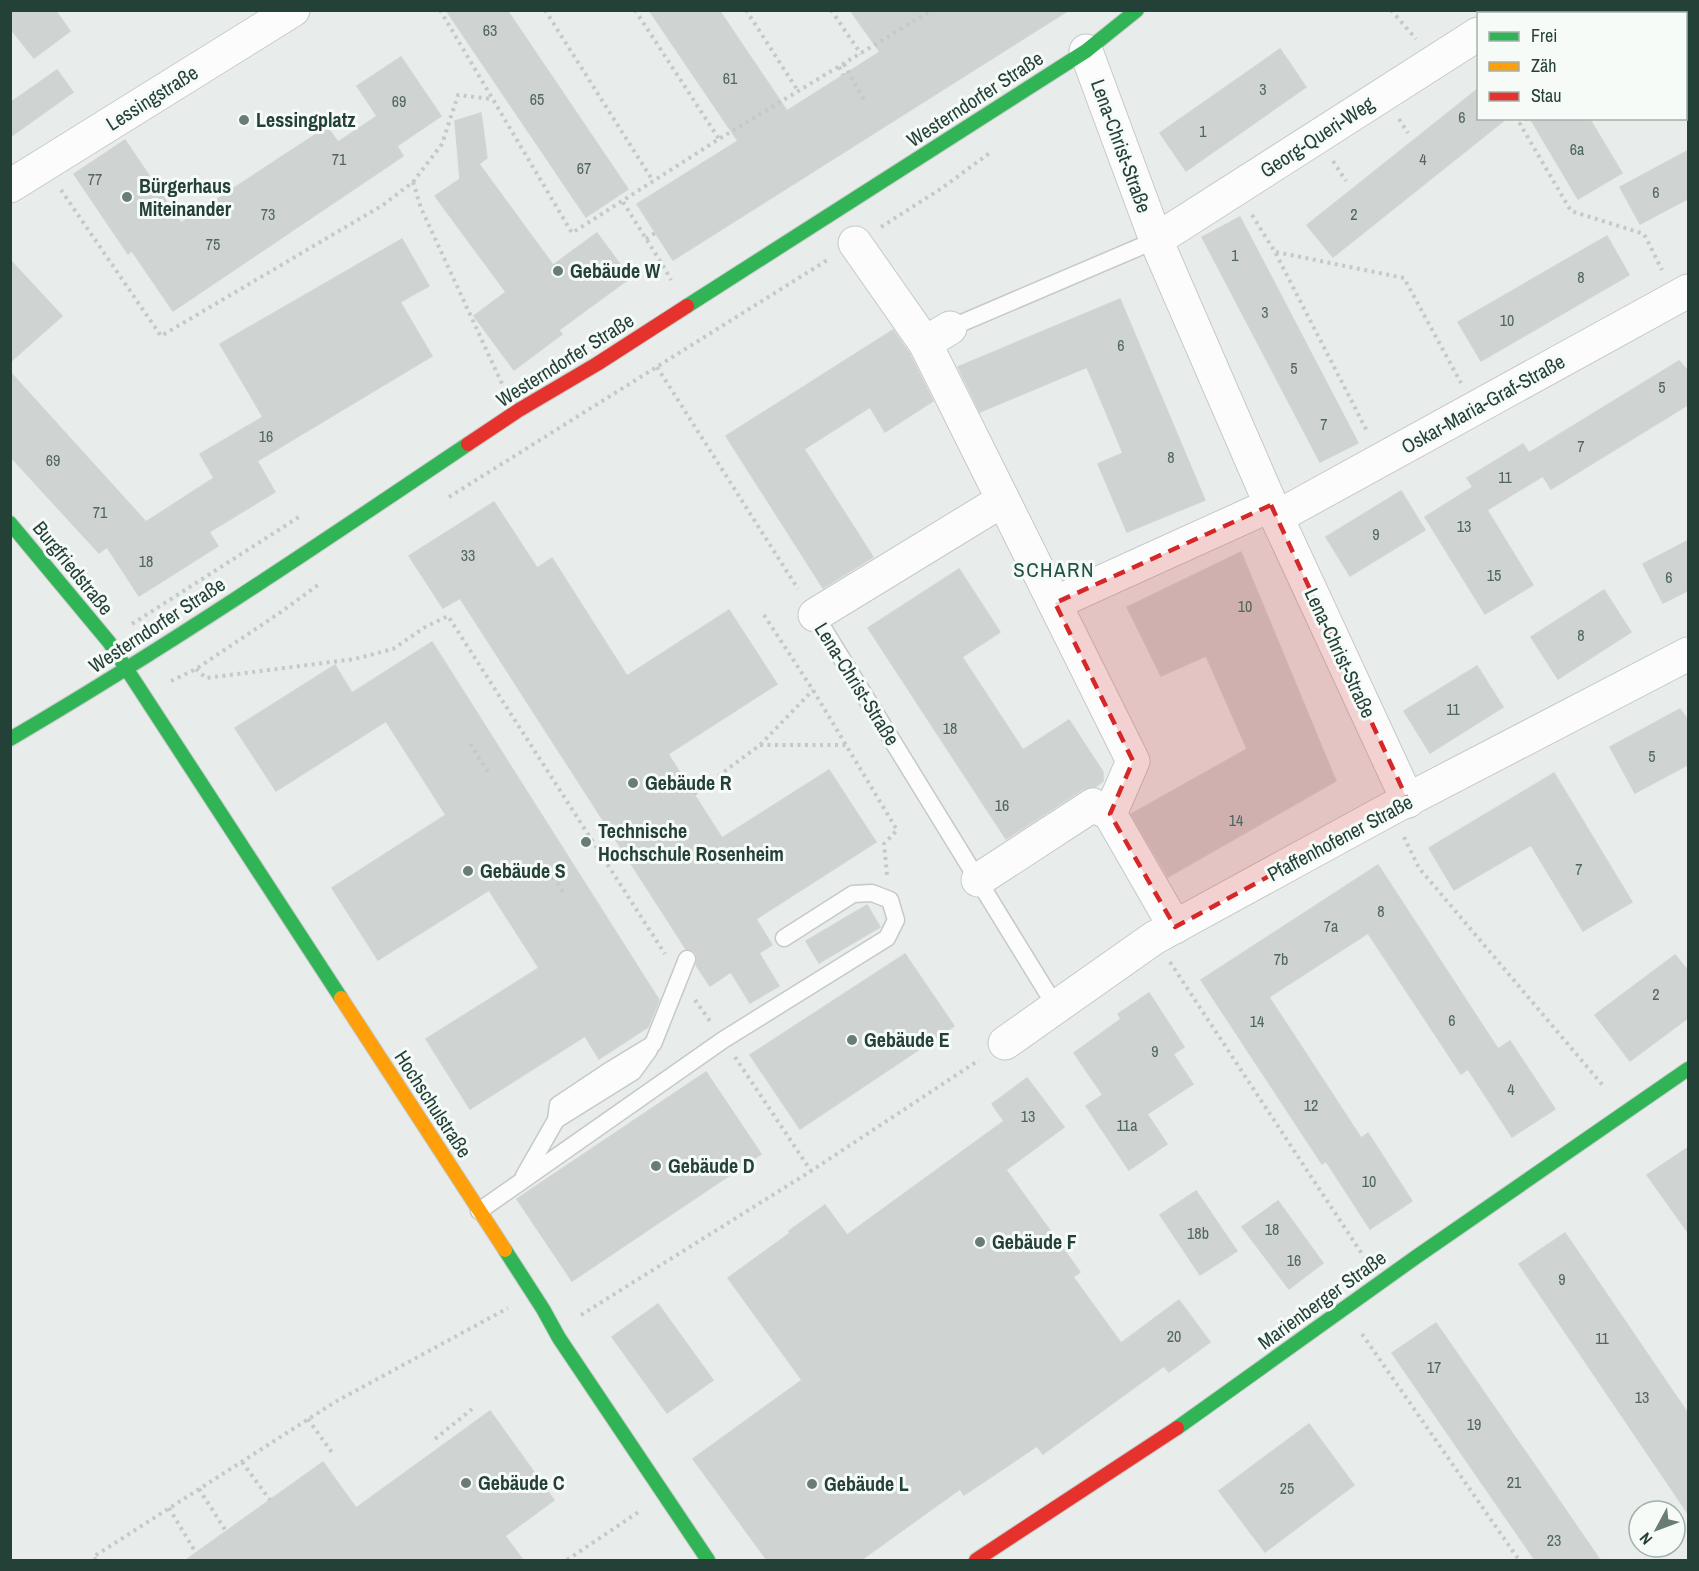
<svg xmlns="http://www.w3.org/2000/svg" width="1699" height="1571" font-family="'Archivo Narrow',sans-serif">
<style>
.building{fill:#cfd3d1;stroke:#d0d5d3;stroke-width:1.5}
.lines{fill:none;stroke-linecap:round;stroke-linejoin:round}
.lane-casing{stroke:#c5c9c7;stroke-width:19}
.street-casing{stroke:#c5c9c7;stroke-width:35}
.fast-casing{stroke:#c3cac7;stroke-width:16}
.slow-casing{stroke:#c3cac7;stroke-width:16}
.jam-casing{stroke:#c3cac7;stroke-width:16}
.path{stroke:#c3cbc8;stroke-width:4;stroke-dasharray:3 4.5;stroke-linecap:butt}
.lane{stroke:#fcfcfc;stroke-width:16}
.street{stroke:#fcfcfc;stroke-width:33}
.fast{stroke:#30b455;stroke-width:14}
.slow{stroke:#ff9f0a;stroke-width:14}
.jam{stroke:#e5322d;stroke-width:14}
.marked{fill:#d62828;fill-opacity:0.2;stroke:#d62828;stroke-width:4.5;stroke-dasharray:12 8;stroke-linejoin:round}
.poi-dot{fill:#697d76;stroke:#f6fbf8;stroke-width:2}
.labels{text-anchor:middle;stroke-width:6;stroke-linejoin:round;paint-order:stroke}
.number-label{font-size:16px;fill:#50665f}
.street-label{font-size:20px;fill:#244138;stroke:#f6fbf8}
.poi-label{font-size:20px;font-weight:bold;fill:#244138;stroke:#f6fbf8;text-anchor:start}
.neighbourhood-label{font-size:21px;letter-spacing:1.5px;fill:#205344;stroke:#f6fbf8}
</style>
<rect width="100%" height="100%" fill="#e8ecea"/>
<g class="building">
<polygon points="10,10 55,10 70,31 34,58 10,28"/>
<polygon points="446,10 507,10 628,189 586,217"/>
<polygon points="649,10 719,10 787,111 880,52 850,10 1069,10 673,260 637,204 738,141"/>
<polygon points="1280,49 1306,87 1186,171 1160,133"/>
<polygon points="401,57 441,116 397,146 403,156 173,311 132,251 128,254 74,174 125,140 181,223 327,127 338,142 377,116 357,86"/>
<polygon points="57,70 73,92 10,137 10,103"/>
<polygon points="1479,88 1479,118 1507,118 1333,257 1307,225"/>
<polygon points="481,113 487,158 479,164 553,265 597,233 630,278 559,330 562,334 514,370 474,316 506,292 435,196 460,179 455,121"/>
<polygon points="1530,118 1589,118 1622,173 1578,199"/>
<polygon points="1689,150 1689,198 1640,224 1620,187"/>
<polygon points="1240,217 1358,443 1320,462 1202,237"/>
<polygon points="1607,236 1629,275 1481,361 1458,322"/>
<polygon points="402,239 429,286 400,302 432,356 257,461 275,492 209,532 218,546 139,596 107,547 99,553 10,456 10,372 146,522 214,478 200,454 263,417 220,344"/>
<polygon points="10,260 62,316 10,362"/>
<polygon points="1120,299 1205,500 1127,532 1098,464 1123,453 1087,367 980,412 958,367"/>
<polygon points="893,330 909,353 933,401 885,432 870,407 804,449 873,557 823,588 726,436"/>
<polygon points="1679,361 1689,372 1689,404 1551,489 1543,476 1487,510 1533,585 1485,614 1425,517 1473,487 1467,478 1523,444 1529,453"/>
<polygon points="1401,491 1425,530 1350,576 1326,537"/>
<polygon points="494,502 537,568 552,558 627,676 729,610 777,684 668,754 722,838 829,770 876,842 756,919 772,945 759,953 779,986 750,1003 731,972 710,986 696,965 697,958 696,953 691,950 686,949 460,598 443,608 409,556"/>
<polygon points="1689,540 1689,590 1663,603 1643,564"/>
<polygon points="1241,552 1336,781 1168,877 1131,814 1247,749 1206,656 1161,676 1127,607"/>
<polygon points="959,569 1000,632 962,657 1023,750 1069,720 1103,772 1103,781 1095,787 1083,789 1006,839 868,628"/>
<polygon points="1604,590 1631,632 1558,679 1531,637"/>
<polygon points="432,642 659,1000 648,1027 599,1059 585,1036 470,1109 426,1039 539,968 489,890 378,960 332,888 446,815 386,721 276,791 235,728 335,665 352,693"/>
<polygon points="1477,666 1503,707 1430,753 1404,711"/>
<polygon points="1680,709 1689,722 1689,764 1635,793 1610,747"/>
<polygon points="1554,773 1632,902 1583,931 1531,845 1454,890 1429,848"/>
<polygon points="1378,865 1498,1049 1510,1041 1555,1109 1512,1137 1468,1069 1461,1074 1368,933 1269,997 1361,1138 1368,1133 1412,1201 1370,1229 1326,1161 1322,1164 1201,980"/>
<polygon points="867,905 880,927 819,963 806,941"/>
<polygon points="905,954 954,1026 800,1129 750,1055"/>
<polygon points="1675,955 1689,972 1689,1017 1630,1061 1595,1015"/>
<polygon points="1149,993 1184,1047 1173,1054 1193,1084 1147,1114 1167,1144 1129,1170 1086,1106 1103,1095 1074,1053 1121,1019 1118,1014"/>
<polygon points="706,1072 761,1154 572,1281 517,1199"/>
<polygon points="1027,1078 1064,1127 1006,1170 1080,1272 1073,1277 1121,1343 1179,1300 1210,1342 1169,1372 1164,1366 1043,1454 1037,1446 964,1495 960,1489 861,1560 767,1560 693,1459 802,1380 728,1278 790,1233 789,1231 825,1205 847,1235 1004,1121 992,1104"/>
<polygon points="1689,1147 1689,1234 1647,1175"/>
<polygon points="1196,1191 1237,1251 1200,1275 1160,1215"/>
<polygon points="1278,1201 1323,1263 1289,1289 1242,1227"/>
<polygon points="1565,1233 1689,1415 1689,1515 1519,1264"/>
<polygon points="658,1304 713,1380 667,1413 612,1337"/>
<polygon points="1436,1323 1556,1496 1600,1560 1535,1560 1472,1469 1392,1353"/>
<polygon points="490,1411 554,1500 505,1536 523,1560 186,1560 323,1462 356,1508"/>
<polygon points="1309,1424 1354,1485 1265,1552 1219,1491"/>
</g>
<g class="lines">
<g class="lane-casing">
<g id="lane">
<polyline points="950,328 1156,240"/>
<polyline points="815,615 1056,1007"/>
<polyline points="556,1120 633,1072 649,1050"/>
<polyline points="524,1176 556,1120 558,1105 612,1069 653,1044 687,959"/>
<polyline points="479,1211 723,1040 887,938 896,920 890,900 872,893 853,894 784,938"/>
</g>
</g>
<g class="street-casing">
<g id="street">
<polyline points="1086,51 1156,240 1271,505 1408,801"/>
<polyline points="10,186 293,10"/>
<polyline points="1156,240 1478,34"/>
<polyline points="855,243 925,343 1133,761 1110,814 1175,927"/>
<polyline points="925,343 950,328"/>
<polyline points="1277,517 1688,291"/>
<polyline points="1055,603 1271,505"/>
<polyline points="815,615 1003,500"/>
<polyline points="978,880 1093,805 1110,814"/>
<polyline points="1005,1043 1154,938 1390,809 1688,654"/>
</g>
</g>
<g class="fast-casing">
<g id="fast">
<polyline points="687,306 1086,51 1137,10"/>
<polyline points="10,523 109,642 341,998"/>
<path d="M10 739C167 647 318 545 468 444"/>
<polyline points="505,1250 543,1309 559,1338 708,1560"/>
<polyline points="1177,1428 1416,1257 1688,1069"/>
</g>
</g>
<g class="slow-casing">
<polyline id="slow" points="341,998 505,1250"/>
</g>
<g class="jam-casing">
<g id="jam">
<polyline points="468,444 519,410 597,364 687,306"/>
<polyline points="976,1560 1177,1428"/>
</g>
</g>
<g class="path">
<polyline points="440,10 572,233 719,139 932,10"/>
<polyline points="545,10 653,181"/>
<polyline points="635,10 719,139"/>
<polyline points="746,10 798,91"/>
<polyline points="831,10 861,54"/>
<polyline points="1003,10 1003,11"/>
<polyline points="1391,10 1416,39"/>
<polyline points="844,64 864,100"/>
<polyline points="839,67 843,75"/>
<polyline points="1527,118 1520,124 1571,211 1644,234 1662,270"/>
<polyline points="1399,119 1408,133"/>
<polyline points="1333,161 1346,181"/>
<polyline points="413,182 442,144 458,95 492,99"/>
<polyline points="61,190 161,336 383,205 413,182 421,208 503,386"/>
<polyline points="623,202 665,269 671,280"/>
<polyline points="1252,215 1275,252 1368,433"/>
<polyline points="881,227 942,188 991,152"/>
<polyline points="646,239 655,233"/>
<polyline points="1276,252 1404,278 1461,383"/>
<polyline points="657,367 798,589"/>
<polyline points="449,497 829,259"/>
<polyline points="764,615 813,690 897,830 884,844 887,875"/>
<polyline points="132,624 302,515"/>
<polyline points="196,669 206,678 355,659 393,649 425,627 448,616 665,954"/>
<polyline points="171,681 196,669 281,612 318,585"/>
<polyline points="470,744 490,775"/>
<polyline points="760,745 846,745"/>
<polyline points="694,794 760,745 813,690"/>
<polyline points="1404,837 1419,868 1605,1088"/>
<polyline points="545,864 564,894"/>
<polyline points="1170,962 1364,1257"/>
<polyline points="695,1000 710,1021"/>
<polyline points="735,1057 811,1171"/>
<polyline points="581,1315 811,1171 979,1060"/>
<polyline points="1362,1334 1519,1560"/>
<polyline points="308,1419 333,1454"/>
<polyline points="435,1439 472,1409"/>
<polyline points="242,1462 270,1500"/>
<polyline points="199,1489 226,1531"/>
<polyline points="169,1508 196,1553"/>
<polyline points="96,1560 93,1557 335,1402 508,1308"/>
<polyline points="567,1560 640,1511"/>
</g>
<use href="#lane" class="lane"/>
<use href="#street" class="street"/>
<use href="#fast" class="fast"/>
<use href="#slow" class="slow"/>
<use href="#jam" class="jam"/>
</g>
<path class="marked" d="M1271 505 1408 801 1175 927 1110 814 1133 761 1055 603Z"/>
<g class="poi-dot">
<circle cx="244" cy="120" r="6"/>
<circle cx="127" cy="197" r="6"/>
<circle cx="558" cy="271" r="6"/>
<circle cx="633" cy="783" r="6"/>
<circle cx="586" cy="842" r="6"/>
<circle cx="468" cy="871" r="6"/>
<circle cx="852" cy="1040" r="6"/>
<circle cx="656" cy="1166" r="6"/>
<circle cx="980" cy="1242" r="6"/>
<circle cx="466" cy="1483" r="6"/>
<circle cx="812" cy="1484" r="6"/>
</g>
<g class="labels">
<g class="number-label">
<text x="490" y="36">63</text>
<text x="730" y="84">61</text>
<text x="1263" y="95">3</text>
<text x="537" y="105">65</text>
<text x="399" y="107">69</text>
<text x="1462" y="123">6</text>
<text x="1203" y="137">1</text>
<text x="1577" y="155">6a</text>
<text x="339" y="165">71</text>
<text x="1423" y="165">4</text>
<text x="584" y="174">67</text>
<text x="95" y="185">77</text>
<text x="1656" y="198">6</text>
<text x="268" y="220">73</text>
<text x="1354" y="220">2</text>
<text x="213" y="250">75</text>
<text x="1235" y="261">1</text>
<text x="1581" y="283">8</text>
<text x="1265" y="318">3</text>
<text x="1507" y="326">10</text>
<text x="1121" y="351">6</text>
<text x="1294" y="374">5</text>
<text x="1662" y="393">5</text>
<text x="1324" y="430">7</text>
<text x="266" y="442">16</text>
<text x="1581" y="452">7</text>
<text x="1171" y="463">8</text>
<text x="53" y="466">69</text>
<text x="1505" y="483">11</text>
<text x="100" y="518">71</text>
<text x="1464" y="532">13</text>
<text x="1376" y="540">9</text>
<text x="468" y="561">33</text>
<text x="146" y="567">18</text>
<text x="1494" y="581">15</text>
<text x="1669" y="583">6</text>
<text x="1245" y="612">10</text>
<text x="1581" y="641">8</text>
<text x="1453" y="715">11</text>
<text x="950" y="734">18</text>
<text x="1652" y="762">5</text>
<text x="1002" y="811">16</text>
<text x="1236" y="826">14</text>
<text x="1579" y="875">7</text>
<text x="1381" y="917">8</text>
<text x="1331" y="932">7a</text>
<text x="1281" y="965">7b</text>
<text x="1656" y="1000">2</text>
<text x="1452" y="1026">6</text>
<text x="1257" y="1027">14</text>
<text x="1155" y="1057">9</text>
<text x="1511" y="1095">4</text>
<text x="1311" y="1111">12</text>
<text x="1028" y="1122">13</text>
<text x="1127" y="1131">11a</text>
<text x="1369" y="1187">10</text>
<text x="1272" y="1235">18</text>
<text x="1198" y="1239">18b</text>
<text x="1294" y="1266">16</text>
<text x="1562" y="1285">9</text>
<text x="1174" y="1342">20</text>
<text x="1602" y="1344">11</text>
<text x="1434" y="1373">17</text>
<text x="1642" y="1403">13</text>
<text x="1474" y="1430">19</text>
<text x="1514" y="1488">21</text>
<text x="1287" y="1494">25</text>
<text x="1554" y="1546">23</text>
</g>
<g class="street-label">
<text transform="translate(152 98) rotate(-32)" y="7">Lessingstraße</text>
<text transform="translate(975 99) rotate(-33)" y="7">Westerndorfer Straße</text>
<text transform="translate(1317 137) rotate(-33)" y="7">Georg-Queri-Weg</text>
<text transform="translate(1121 146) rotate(70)" y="7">Lena-Christ-Straße</text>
<text transform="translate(565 360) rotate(-32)" y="7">Westerndorfer Straße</text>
<text transform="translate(1483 404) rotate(-29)" y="7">Oskar-Maria-Graf-Straße</text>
<text transform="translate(73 568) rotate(51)" y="7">Burgfriedstraße</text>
<text transform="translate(157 625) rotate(-33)" y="7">Westerndorfer Straße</text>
<text transform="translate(1340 653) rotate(65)" y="7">Lena-Christ-Straße</text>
<text transform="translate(857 684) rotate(58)" y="7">Lena-Christ-Straße</text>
<text transform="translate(1340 838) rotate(-28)" y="7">Pfaffenhofener Straße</text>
<text transform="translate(433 1104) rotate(57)" y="7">Hochschulstraße</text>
<text transform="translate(1322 1300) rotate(-36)" y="7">Marienberger Straße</text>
</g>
<g class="poi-label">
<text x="256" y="127">Lessingplatz</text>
<text x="139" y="193">Bürgerhaus<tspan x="139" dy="23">Miteinander</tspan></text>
<text x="570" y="278">Gebäude W</text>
<text x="645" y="790">Gebäude R</text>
<text x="598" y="838">Technische<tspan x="598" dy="23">Hochschule Rosenheim</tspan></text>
<text x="480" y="878">Gebäude S</text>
<text x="864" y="1047">Gebäude E</text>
<text x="668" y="1173">Gebäude D</text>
<text x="992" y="1249">Gebäude F</text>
<text x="478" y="1490">Gebäude C</text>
<text x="824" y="1491">Gebäude L</text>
</g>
<g class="neighbourhood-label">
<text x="1054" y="577">SCHARN</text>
</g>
</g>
<rect width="1699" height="1571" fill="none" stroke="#244138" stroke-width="24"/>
<rect x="1477" y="12" width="210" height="108" fill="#f6fbf8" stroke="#a2b1ab" stroke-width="1.5"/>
<rect x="1489" y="32" width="30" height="9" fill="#30b455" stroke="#a2b1ab" stroke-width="1.5"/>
<text x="1531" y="42" font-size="18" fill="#244138">Frei</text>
<rect x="1489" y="62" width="30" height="9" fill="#ff9f0a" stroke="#a2b1ab" stroke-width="1.5"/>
<text x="1531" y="72" font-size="18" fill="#244138">Zäh</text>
<rect x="1489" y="92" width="30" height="9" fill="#e5322d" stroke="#a2b1ab" stroke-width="1.5"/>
<text x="1531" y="102" font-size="18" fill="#244138">Stau</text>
<g transform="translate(1657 1529) rotate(229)"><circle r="28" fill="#f6fbf8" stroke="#a2b1ab" stroke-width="1.5"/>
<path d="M0-4.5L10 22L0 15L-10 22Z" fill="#697d76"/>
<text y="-9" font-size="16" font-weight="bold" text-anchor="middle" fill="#244138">N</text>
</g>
</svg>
